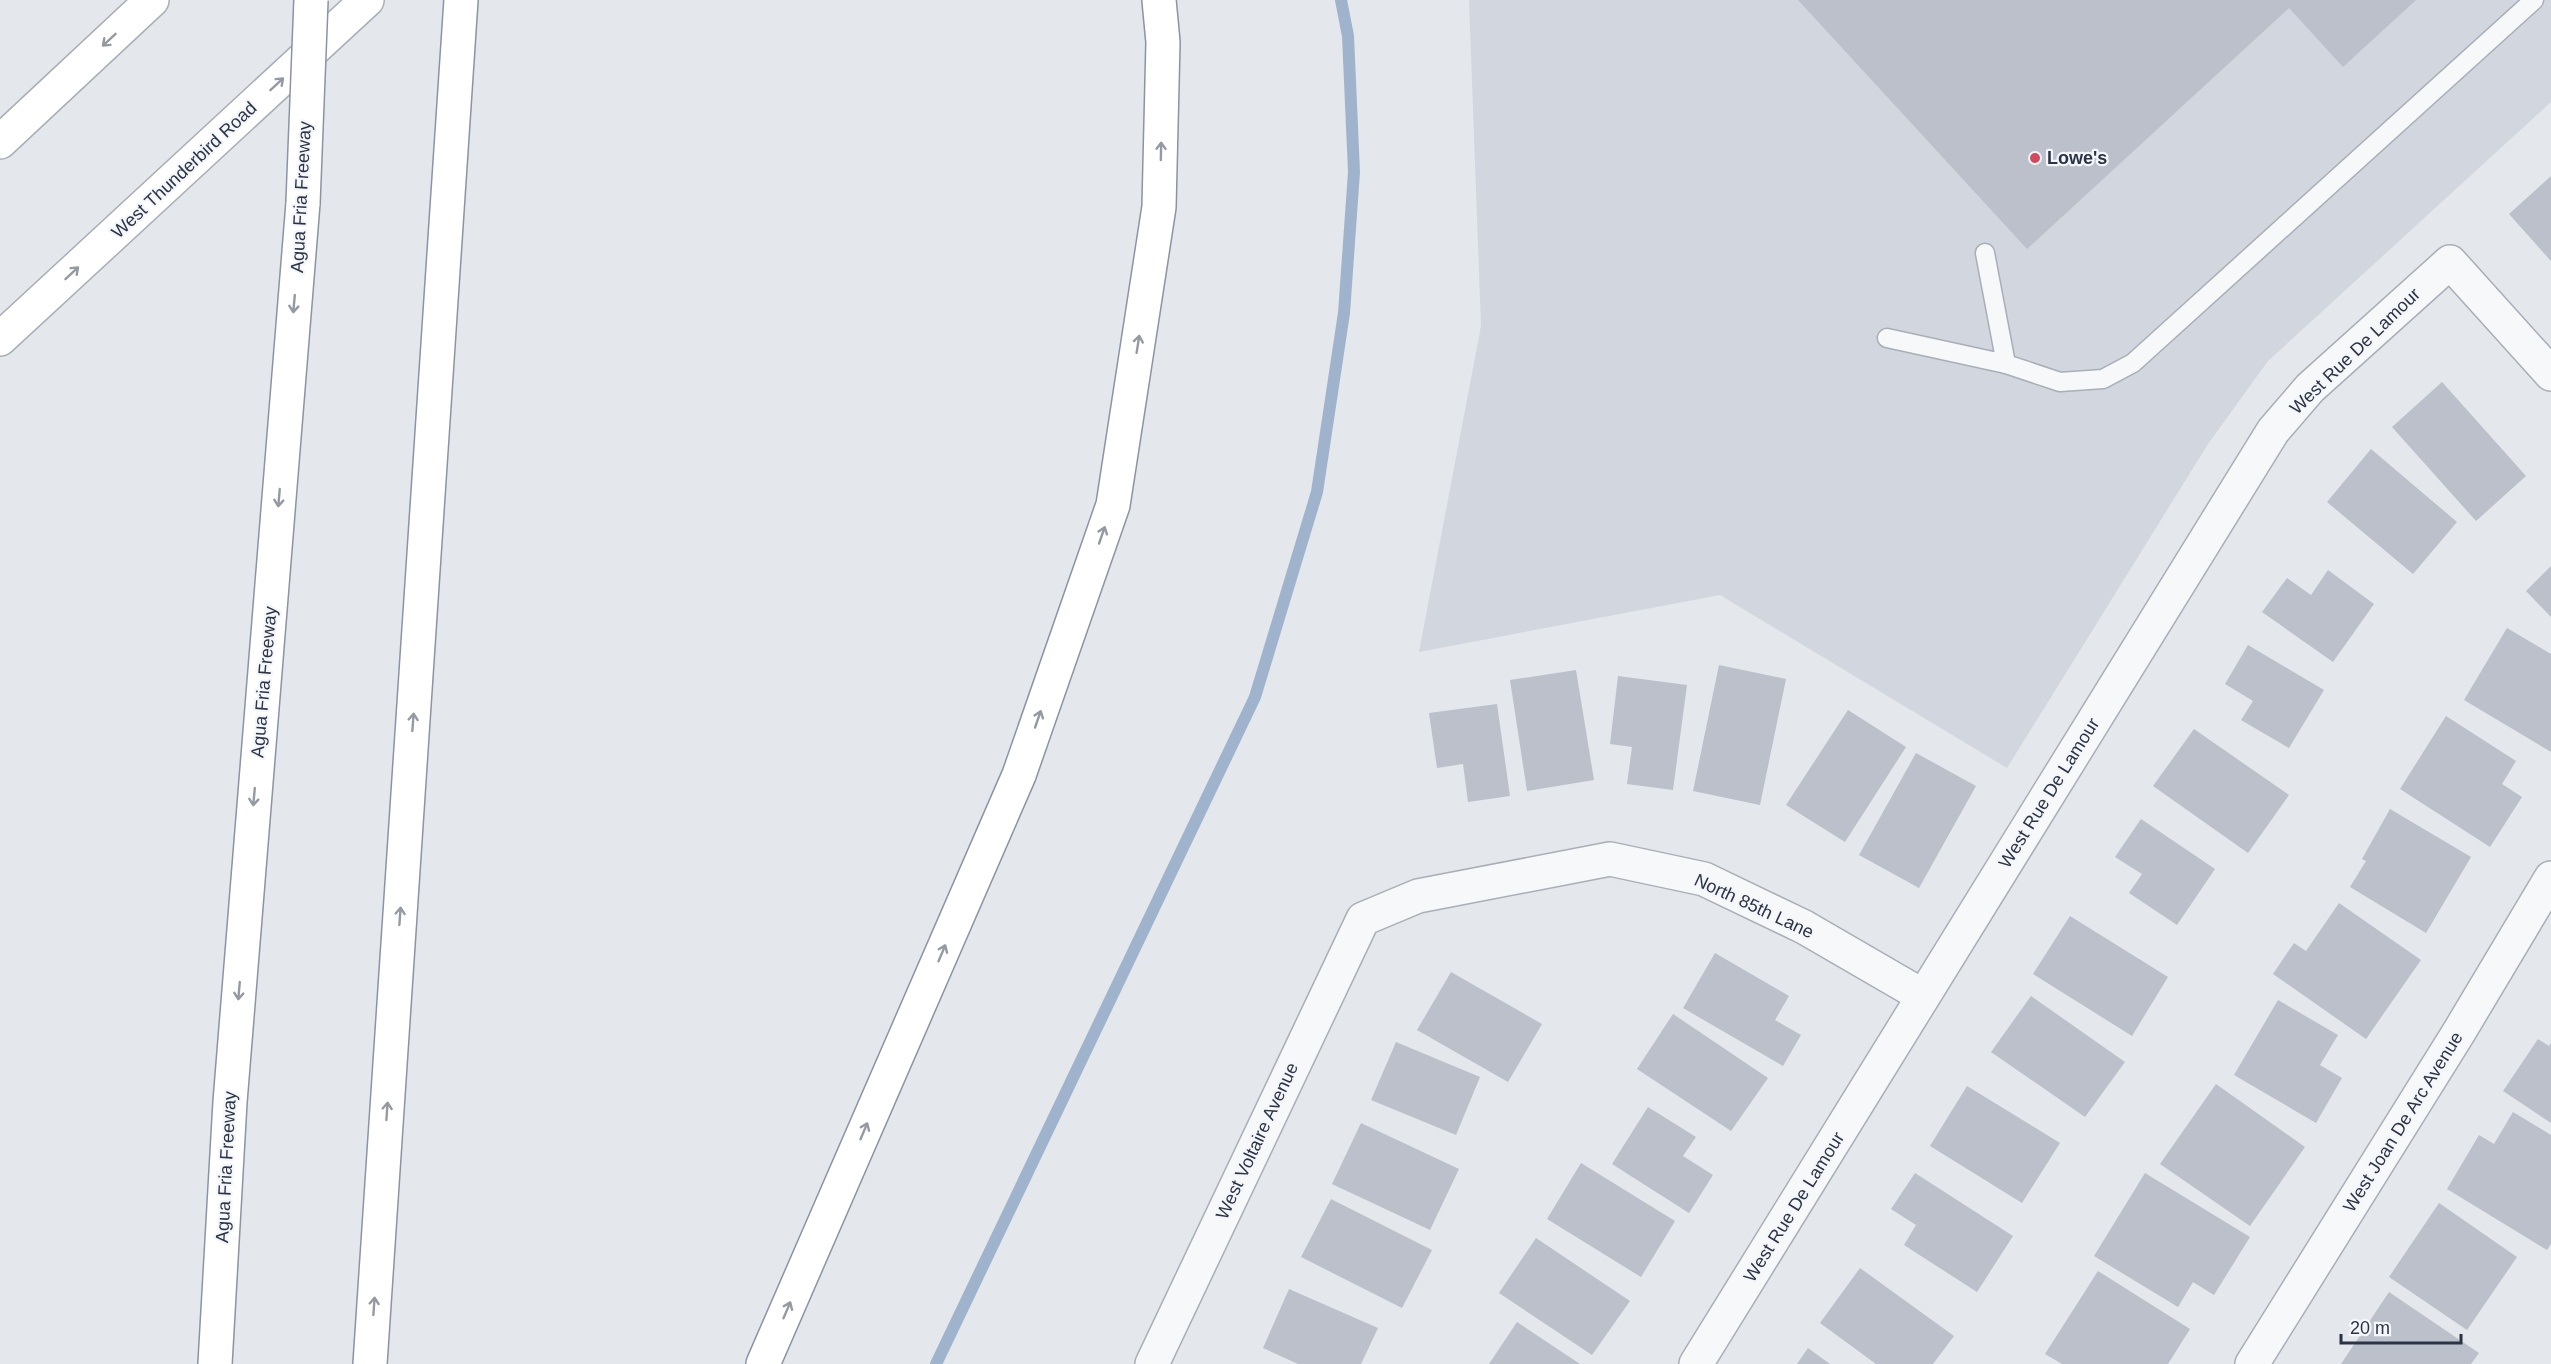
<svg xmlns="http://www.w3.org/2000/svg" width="2551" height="1364" font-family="Helvetica,sans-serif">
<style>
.built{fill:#d2d6de}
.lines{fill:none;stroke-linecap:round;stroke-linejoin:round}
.stream{stroke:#9fb4cc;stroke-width:12}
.building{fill:#bbc0ca}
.lane-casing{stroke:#a9aeb7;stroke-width:21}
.street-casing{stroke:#a9aeb7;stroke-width:36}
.secondary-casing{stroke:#a9aeb7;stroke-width:36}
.highway-casing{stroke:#8b94a3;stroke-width:36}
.lane{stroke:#f7f8fa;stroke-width:18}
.street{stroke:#f7f8fa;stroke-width:33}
.secondary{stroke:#fff;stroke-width:33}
.highway{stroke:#fff;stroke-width:33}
.highway-bridge-casing{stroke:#8b94a3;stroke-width:36;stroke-linecap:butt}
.highway-bridge{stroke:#fff;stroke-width:33}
.oneway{stroke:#959aa2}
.poi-dot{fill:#d1495b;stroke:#f4f6f9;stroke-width:2}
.labels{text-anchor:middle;stroke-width:4.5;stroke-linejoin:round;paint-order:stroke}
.poi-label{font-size:18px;font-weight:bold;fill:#2b3445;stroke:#f4f6f9;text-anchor:start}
.street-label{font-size:18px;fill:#2b3445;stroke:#f4f6f9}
</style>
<rect width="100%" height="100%" fill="#e4e7ec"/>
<polygon class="built" points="1469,0 2551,0 2551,102 2268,361 2208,444 2007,768 1720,595 1419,652 1481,326"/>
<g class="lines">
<polyline class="stream" points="936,1364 1255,697 1317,492 1344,313 1354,172 1348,36 1341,0"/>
</g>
<g class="building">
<polygon points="1798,0 2416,0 2343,67 2289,8 2027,249"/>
<polygon points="2551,176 2551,261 2509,214"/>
<polygon points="2442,382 2526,476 2476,521 2392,427"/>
<polygon points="2371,449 2457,522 2413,574 2327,502"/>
<polygon points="2551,566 2551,617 2526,591"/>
<polygon points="2328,570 2374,604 2333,662 2262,612 2287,578 2311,595"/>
<polygon points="2507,628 2551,654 2551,752 2464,700"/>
<polygon points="2248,645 2324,690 2289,748 2241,720 2253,701 2225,684"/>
<polygon points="1719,665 1786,679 1760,805 1693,791"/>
<polygon points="1576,670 1594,780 1527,791 1510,680"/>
<polygon points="1618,676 1687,685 1673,790 1627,784 1632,747 1610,744"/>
<polygon points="1497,704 1510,796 1468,802 1463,764 1437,768 1429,713"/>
<polygon points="1848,710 1906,747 1845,842 1786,805"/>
<polygon points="2446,716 2516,761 2502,784 2522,797 2490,847 2400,789"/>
<polygon points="2194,729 2289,795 2248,853 2153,786"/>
<polygon points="1916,753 1976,786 1919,888 1859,855"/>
<polygon points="2390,809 2471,857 2426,933 2350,887 2366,861 2362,859"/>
<polygon points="2141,819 2215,869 2177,925 2129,893 2142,874 2115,857"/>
<polygon points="2339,903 2421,960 2366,1039 2273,974 2294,943 2306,951"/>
<polygon points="2070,916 2168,977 2132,1036 2033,974"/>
<polygon points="1715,953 1789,996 1775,1020 1801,1035 1783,1066 1683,1008"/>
<polygon points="1451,972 1542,1024 1508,1082 1417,1030"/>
<polygon points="2031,996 2125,1062 2085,1117 1991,1052"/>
<polygon points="2278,1000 2338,1035 2320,1065 2342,1078 2316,1123 2234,1075"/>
<polygon points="1673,1014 1768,1078 1731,1131 1637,1069"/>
<polygon points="2538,1039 2549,1046 2551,1043 2551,1123 2503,1091"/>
<polygon points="1396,1042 1480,1077 1456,1135 1371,1100"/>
<polygon points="2216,1084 2305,1147 2250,1226 2160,1164"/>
<polygon points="1967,1086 2060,1143 2022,1203 1930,1146"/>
<polygon points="1648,1107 1696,1137 1683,1156 1713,1175 1689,1213 1612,1164"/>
<polygon points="2513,1112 2551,1135 2551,1244 2547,1250 2447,1189 2479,1135 2494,1144"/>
<polygon points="1361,1123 1459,1169 1430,1230 1332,1184"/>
<polygon points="1581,1163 1675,1221 1641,1277 1547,1219"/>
<polygon points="1915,1173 2013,1236 1977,1292 1904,1245 1916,1225 1891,1209"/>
<polygon points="2145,1173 2250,1237 2214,1295 2193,1282 2178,1307 2094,1256"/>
<polygon points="1331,1199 1432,1250 1402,1308 1301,1257"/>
<polygon points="2439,1203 2517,1257 2467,1330 2389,1277"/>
<polygon points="1536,1238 1630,1301 1592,1355 1499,1293"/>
<polygon points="1860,1268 1954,1336 1933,1364 1876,1364 1820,1323"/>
<polygon points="2098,1271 2190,1329 2168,1364 2062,1364 2045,1354"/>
<polygon points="1289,1289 1378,1328 1361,1364 1298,1364 1263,1348"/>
<polygon points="2389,1292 2479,1353 2471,1364 2341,1364"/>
<polygon points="1517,1322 1580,1364 1489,1364"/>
<polygon points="1808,1348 1830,1364 1797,1364"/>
</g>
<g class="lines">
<g class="lane-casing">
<g id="lane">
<polyline points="1887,338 2006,364 1985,253"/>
<polyline points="2006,364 2060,382 2103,379 2133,363 2534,0"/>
</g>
</g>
<g class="street-casing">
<g id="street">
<polyline points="1152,1364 1363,919 1418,896 1610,859 1704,879 1804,927 1923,996"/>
<polyline points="1696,1364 2273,431 2310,388 2450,262 2551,374"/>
<polyline points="2252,1364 2459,1032 2551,878"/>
</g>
</g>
<g class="secondary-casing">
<g id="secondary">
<polyline points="0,142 152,0"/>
<polyline points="0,339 367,0"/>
</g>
</g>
<g class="highway-casing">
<g id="highway">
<polyline points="215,1364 230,1102 303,203"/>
<polyline points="370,1364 461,0"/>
<polyline points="763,1364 1019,775 1113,505 1159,207 1163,42 1159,0"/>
</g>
</g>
<use href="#lane" class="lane"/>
<use href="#street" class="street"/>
<use href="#secondary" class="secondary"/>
<use href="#highway" class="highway"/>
<g class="highway-bridge-casing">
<polyline id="highway-bridge" points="303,203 311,0"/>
</g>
<use href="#highway-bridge" class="highway-bridge"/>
</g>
<defs><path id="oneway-shaft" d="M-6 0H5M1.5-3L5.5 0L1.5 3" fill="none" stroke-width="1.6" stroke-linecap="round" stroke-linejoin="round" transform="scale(1.5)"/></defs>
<g class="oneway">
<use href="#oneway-shaft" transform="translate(109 40) rotate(137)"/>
<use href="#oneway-shaft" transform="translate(277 84) rotate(-43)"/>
<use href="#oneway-shaft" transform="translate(1161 151) rotate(-89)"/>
<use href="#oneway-shaft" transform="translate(72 273) rotate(-43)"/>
<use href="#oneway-shaft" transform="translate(294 304) rotate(95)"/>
<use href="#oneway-shaft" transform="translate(1138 344) rotate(-81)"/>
<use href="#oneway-shaft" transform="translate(279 498) rotate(95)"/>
<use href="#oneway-shaft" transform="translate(1102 535) rotate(-71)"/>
<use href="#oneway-shaft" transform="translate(1038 719) rotate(-71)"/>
<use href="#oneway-shaft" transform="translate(413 722) rotate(-86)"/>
<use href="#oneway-shaft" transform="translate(254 797) rotate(95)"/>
<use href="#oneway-shaft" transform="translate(400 916) rotate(-86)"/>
<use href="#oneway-shaft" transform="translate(942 953) rotate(-67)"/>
<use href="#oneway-shaft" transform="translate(239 991) rotate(95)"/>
<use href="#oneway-shaft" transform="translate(387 1111) rotate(-86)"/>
<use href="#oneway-shaft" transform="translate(864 1131) rotate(-67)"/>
<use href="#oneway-shaft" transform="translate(374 1306) rotate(-86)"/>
<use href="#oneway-shaft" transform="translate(787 1310) rotate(-67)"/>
</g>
<circle class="poi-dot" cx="2035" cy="158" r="6"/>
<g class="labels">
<g class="poi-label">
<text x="2047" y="164">Lowe's</text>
</g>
<g class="street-label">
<text transform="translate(184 170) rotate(-43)" y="6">West Thunderbird Road</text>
<text transform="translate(301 197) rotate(-87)" y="6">Agua Fria Freeway</text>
<text transform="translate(2355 351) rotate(-44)" y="6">West Rue De Lamour</text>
<text transform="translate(264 682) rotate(-85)" y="6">Agua Fria Freeway</text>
<text transform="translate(2049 793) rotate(-58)" y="6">West Rue De Lamour</text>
<text transform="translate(1754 906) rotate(25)" y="6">North 85th Lane</text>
<text transform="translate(2403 1122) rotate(-58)" y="6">West Joan De Arc Avenue</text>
<text transform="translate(1257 1141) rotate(-65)" y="6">West Voltaire Avenue</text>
<text transform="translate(226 1167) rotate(-87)" y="6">Agua Fria Freeway</text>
<text transform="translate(1794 1207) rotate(-58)" y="6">West Rue De Lamour</text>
</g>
</g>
<path d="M2341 1334v9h120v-9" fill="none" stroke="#2b3445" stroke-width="3"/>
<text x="2350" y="1334" font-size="18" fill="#2b3445" stroke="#f4f6f9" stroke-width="4.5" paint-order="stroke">20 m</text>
</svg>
